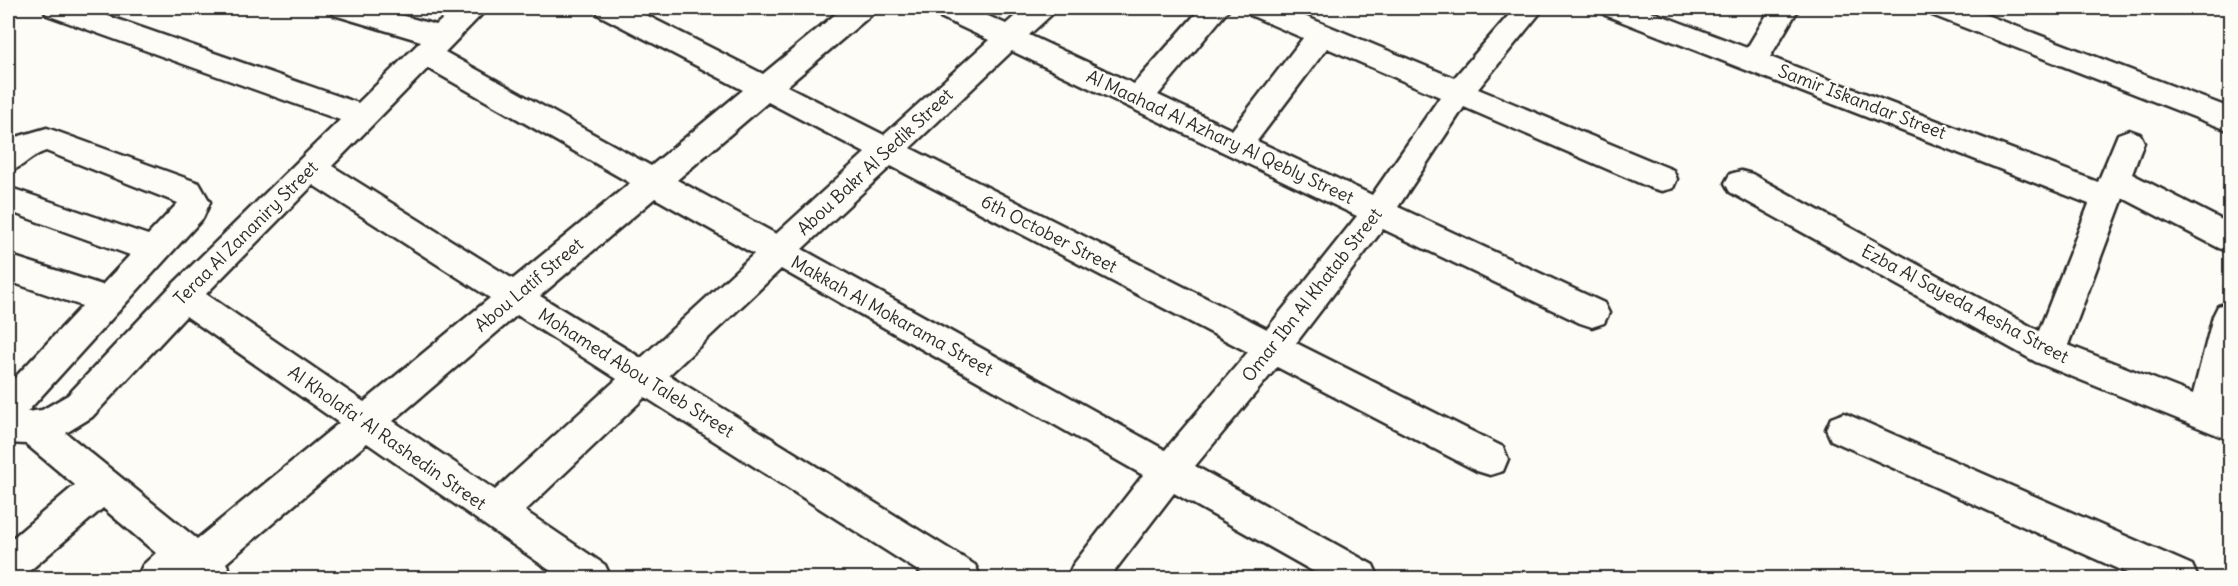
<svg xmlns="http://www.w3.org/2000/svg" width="2238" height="586" font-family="Delius,sans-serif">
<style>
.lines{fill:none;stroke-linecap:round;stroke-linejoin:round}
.minor-casing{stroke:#2b2b2b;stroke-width:5}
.minor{fill:#fdfcf7;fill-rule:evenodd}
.labels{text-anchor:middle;stroke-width:4.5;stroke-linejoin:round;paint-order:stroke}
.street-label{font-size:18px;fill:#2b2b2b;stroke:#fdfcf7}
</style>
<rect width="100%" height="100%" fill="#fdfcf7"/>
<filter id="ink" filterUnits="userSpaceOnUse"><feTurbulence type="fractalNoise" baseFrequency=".0167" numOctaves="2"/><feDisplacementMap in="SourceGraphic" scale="12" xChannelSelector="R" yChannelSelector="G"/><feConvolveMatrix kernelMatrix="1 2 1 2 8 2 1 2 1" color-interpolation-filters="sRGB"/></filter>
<g filter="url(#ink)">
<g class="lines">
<g class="minor-casing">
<g id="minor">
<path d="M43 8H85L358 103 421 41 334 15 330 8H375L436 25 455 8H485L481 15 445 52 651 166 743 90 599 15 595 8H632L763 74 843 8H875L871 15 787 86 884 135 989 40 936 15 932 8H970L1006 24 1024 8H1055L1051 15 1029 35 1134 84 1201 8H1230L1158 95 1232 130 1303 38 1250 15 1246 8H1285L1454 78 1515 8H1544L1478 89 1673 170 1677 179 1673 188 1662 191 1651 188 1464 107 1398 207 1604 303 1609 313 1604 323 1592 327 1580 323 1383 229 1296 343 1503 447 1508 459 1503 471 1490 475 1477 471 1277 367 1195 466 1373 565 1379 578H1325L1174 493 1109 578H1067L1073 565 1143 475 781 269 669 375 975 565 981 578H929L645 397 525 511 605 565 611 578H561L367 443 226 563 234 578H137L143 565 156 553 103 508 21 578H8V542L75 485 26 444 8 443V385L82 306 8 281V255L102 285 130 255 8 211V187L148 235 178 203 46 151C31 155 23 168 8 172V143L13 138 47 128 199 183 210 202 203 218 27 412 42 410 68 395 171 286 340 120 47 15ZM1327 48 1440 97 1372 195 1257 141ZM1012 51 1357 216 1267 329 910 148ZM428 68 630 183 513 279 332 166ZM768 102 865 153 776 234 677 180ZM891 166 1248 352 1165 450 802 249ZM313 185 490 298 364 402 206 294ZM655 198 754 254 641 358 540 296ZM517 315 617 379 495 490 393 421ZM186 316 339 423 197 539 66 433 92 417Z"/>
<polygon points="1601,8 1642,8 1747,48 1771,8 1799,8 1770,57 2098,182 2118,134 2129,130 2140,134 2144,142 2132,174 2230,224 2230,252 2219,248 2123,198 2068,345 2193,394 2213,316 2218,306 2230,302 2230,382 2225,406 2230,408 2230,440 2036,362 1730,192 1725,183 1730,174 1741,171 1752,174 2039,331 2089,204 1605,15"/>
<polygon points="1928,8 1968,8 2230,108 2230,131 1932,15"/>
<polygon points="1844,413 2192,565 2198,578 2138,578 1831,440 1826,429 1831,418"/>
</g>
</g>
<use href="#minor" class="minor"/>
</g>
</g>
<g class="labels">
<g class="street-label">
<text transform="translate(1862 102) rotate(21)" y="6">Samir Iskandar Street</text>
<text transform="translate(1220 137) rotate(25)" y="6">Al Maahad Al Azhary Al Qebly Street</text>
<text transform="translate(875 162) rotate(-43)" y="6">Abou Bakr Al Sedik Street</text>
<text transform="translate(246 233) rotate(-45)" y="6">Teraa Al Zananiry Street</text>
<text transform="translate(1049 234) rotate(27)" y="6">6th October Street</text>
<text transform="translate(529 285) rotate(-40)" y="6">Abou Latif Street</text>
<text transform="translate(1312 295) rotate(-52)" y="6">Omar Ibn Al Khatab Street</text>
<text transform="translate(1965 304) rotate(28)" y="6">Ezba Al Sayeda Aesha Street</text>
<text transform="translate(892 316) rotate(29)" y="6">Makkah Al Mokarama Street</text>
<text transform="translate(636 373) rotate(32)" y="6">Mohamed Abou Taleb Street</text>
<text transform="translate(387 438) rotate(35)" y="6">Al Kholafa' Al Rashedin Street</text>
</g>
</g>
<rect width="2238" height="586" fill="none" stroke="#fdfcf7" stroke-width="30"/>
<rect x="15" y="15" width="2208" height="556" fill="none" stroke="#2b2b2b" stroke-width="2" filter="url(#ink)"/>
</svg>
